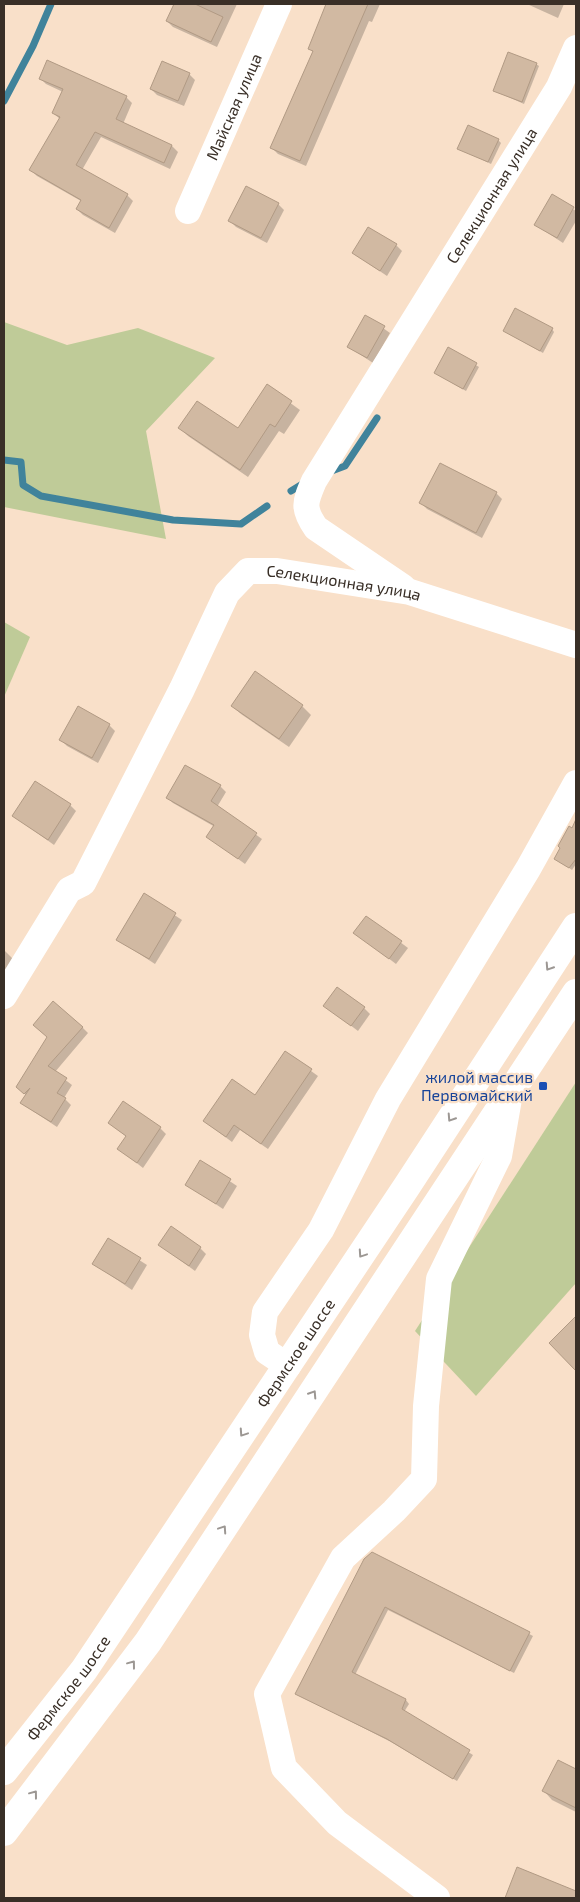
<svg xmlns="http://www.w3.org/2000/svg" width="580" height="1902" font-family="'Exo 2',sans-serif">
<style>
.green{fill:#bfcb98}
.shadow{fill:#0003}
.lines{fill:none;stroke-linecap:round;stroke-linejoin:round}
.stream{stroke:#40839b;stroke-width:7}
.building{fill:#d1b9a2;stroke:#b19a84}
.minor{stroke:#fff;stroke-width:26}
.major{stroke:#fff;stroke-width:28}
.oneway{stroke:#9c9793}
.transit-dot{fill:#1a4fb4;stroke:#f9e0c9;stroke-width:2}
.labels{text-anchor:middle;stroke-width:4.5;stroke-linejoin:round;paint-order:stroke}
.street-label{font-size:16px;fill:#392f27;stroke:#f9e0c9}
.transit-label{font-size:16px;fill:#164399;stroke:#f9e0c9;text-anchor:end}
</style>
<rect width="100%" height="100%" fill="#f9e0c9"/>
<g class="green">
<polygon points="4,322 67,345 138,328 215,358 146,431 166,539 4,507"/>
<polygon points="4,622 30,637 4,697"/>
<polygon points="576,1082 576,1283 476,1396 415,1331"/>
</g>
<g class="shadow">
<polygon points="175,4 195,5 237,4 217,47 173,27 167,21"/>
<polygon points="330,4 380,4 372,22 369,21 306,166 278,154 272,148 314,53 309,48"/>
<polygon points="527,4 564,4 558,18"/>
<polygon points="536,64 539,66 524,104 495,91"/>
<polygon points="189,74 195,80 184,106 157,95 151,89"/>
<polygon points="40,78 126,97 132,103 123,124 172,146 178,152 170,169 101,137 82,170 127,195 133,201 115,233 83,215 77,209 81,201 37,176 31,170 60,119 53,113 63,92 46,84"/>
<polygon points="498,140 501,143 491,164 459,148"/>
<polygon points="552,196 576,211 576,221 563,243 536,225"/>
<polygon points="278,204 284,210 267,243 236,227 230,221"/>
<polygon points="396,245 402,251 387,276 353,253"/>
<polygon points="366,316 390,333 373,363 349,347"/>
<polygon points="552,329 554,332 543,353 504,331"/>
<polygon points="449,349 479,367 466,391 435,373"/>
<polygon points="267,386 300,410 284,434 279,431 248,477 188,436 180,428 238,430"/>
<polygon points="496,493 502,499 482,538 427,509 421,503"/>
<polygon points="255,673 302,706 311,715 289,747 241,714 232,706"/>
<polygon points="109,725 115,731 98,763 67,746 61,740"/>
<polygon points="220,786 226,792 217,807 262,839 245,864 208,837 215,827 173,803 167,797"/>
<polygon points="70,805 76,811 54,845 14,816"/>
<polygon points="570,828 576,832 576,864 572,870 559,861"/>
<polygon points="144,895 182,920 155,964 118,940"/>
<polygon points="367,917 408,948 396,964 355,933"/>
<polygon points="4,950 13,959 4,976"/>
<polygon points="325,1006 364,1008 370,1014 358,1031"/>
<polygon points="82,1027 88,1033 55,1072 72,1085 64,1098 71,1105 57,1127 21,1103 26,1095 24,1093"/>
<polygon points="286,1053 318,1076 268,1149 240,1130 232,1142 204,1121 256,1097"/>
<polygon points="109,1123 160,1128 166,1134 143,1168 119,1149 127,1137"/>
<polygon points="201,1162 237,1186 223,1209 187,1185"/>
<polygon points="108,1240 147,1265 132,1290 94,1264"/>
<polygon points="160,1245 200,1248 206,1254 195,1271"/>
<polygon points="576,1318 576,1369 551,1343"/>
<polygon points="372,1553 533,1636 514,1673 388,1610 355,1675 406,1700 409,1704 404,1712 473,1755 457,1781 391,1742 297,1694"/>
<polygon points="558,1761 576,1770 576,1812 552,1800 544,1791"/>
<polygon points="518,1869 576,1892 576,1898 506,1898"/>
</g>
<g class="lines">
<g class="stream">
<polyline points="4,101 33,46 51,4"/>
<polyline points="4,460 21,462 23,485 41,496 173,520 241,524 267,506"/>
<polyline points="329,472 345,466 377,418"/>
<polyline points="291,491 304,483"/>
</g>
</g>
<g class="building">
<polygon points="174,4 195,4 223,17 211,42 166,21"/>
<polygon points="326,4 368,4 300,161 270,148 313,51 308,49"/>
<polygon points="508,52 537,63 522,102 493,91"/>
<polygon points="47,60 127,96 116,119 172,145 164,163 95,132 76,165 128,194 109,228 76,209 81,200 29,170 60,117 52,113 63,89 39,79"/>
<polygon points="162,61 190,73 178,101 150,89"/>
<polygon points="468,125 499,139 488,162 457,149"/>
<polygon points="246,186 279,203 261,238 228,221"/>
<polygon points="552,194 574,207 557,238 534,225"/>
<polygon points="368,227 397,244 380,271 352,253"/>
<polygon points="515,308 553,328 540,351 503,331"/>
<polygon points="365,315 385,326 367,358 347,347"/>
<polygon points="448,347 477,363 463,389 434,373"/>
<polygon points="267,384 292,401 275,427 270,424 240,470 178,428 197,401 238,428"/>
<polygon points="440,463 497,492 476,533 419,503"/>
<polygon points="255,671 303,705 279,739 231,706"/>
<polygon points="78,706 110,724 92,758 59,740"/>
<polygon points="185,765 221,785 211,801 257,833 238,859 206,837 214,825 166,798"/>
<polygon points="35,781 71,804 48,840 12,816"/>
<polygon points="576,819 576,859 569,868 554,859 560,848 558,846 569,826 572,828"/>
<polygon points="144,893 176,913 149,959 116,940"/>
<polygon points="366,916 402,941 389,959 353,933"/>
<polygon points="337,987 365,1007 351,1026 323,1006"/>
<polygon points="53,1001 83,1027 48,1066 67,1078 57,1093 66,1098 51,1122 20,1103 30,1088 24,1094 16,1087 47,1037 33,1025"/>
<polygon points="285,1051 312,1069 261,1144 234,1125 226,1137 203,1121 232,1079 255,1095"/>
<polygon points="123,1101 161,1127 137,1163 117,1149 126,1136 108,1123"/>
<polygon points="200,1160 231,1179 216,1204 185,1185"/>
<polygon points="171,1226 201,1247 189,1266 158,1245"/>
<polygon points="108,1238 141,1258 125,1284 92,1264"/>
<polygon points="576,1316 576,1371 549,1343"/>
<polygon points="372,1552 530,1632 510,1671 385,1607 352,1672 406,1699 402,1709 470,1750 453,1779 387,1739 295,1694 364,1559"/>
<polygon points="558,1760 576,1769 576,1808 542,1791"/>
<polygon points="517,1867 576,1891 576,1898 505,1898"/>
</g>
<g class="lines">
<g class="minor">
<path id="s1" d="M188 211 279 4"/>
<path id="s2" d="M403 587 316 528C302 508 305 502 314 481L559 87 576 48"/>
<path id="s3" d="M4 996 69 890 83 883 182 689 227 593 248 571H277L410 592 576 645"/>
<polyline points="288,1366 267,1352 262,1335 265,1312 321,1230 388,1099 528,869 576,783"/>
<polyline points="437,1898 337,1823 284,1768 267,1694 343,1558 394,1511 424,1479 426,1406 439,1279 499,1156 510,1093"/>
</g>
<g class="major">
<path id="s4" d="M4 1771 84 1670 407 1186 576 927"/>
<polyline points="4,1832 148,1642 576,993"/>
</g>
</g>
<defs><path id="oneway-chevron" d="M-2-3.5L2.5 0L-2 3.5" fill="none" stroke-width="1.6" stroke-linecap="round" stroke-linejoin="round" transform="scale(1.25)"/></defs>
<g class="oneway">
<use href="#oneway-chevron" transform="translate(549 967) rotate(123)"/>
<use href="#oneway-chevron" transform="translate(451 1118) rotate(123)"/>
<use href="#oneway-chevron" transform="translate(362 1254) rotate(124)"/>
<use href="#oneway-chevron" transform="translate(313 1394) rotate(-57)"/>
<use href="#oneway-chevron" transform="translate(243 1433) rotate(124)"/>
<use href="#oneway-chevron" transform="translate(223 1529) rotate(-56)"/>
<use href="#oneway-chevron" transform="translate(132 1664) rotate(-53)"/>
<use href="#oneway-chevron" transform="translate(34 1794) rotate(-53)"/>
</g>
<rect class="transit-dot" x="538" y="1081" width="10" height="10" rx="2.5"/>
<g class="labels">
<g class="street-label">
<text dy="6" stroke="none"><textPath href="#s1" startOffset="114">Майская улица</textPath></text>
<text dy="6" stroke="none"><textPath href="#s2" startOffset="492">Селекционная улица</textPath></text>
<text dy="6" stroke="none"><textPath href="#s3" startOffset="591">Селекционная улица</textPath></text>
<text dy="6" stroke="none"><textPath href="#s4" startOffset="510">Фермское шоссе</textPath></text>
<text dy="6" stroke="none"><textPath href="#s4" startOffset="105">Фермское шоссе</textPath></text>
</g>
<g class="transit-label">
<text x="533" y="1083">жилой массив<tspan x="533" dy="18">Первомайский</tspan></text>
</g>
</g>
<rect width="580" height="1902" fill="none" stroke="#392f27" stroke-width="10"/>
</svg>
